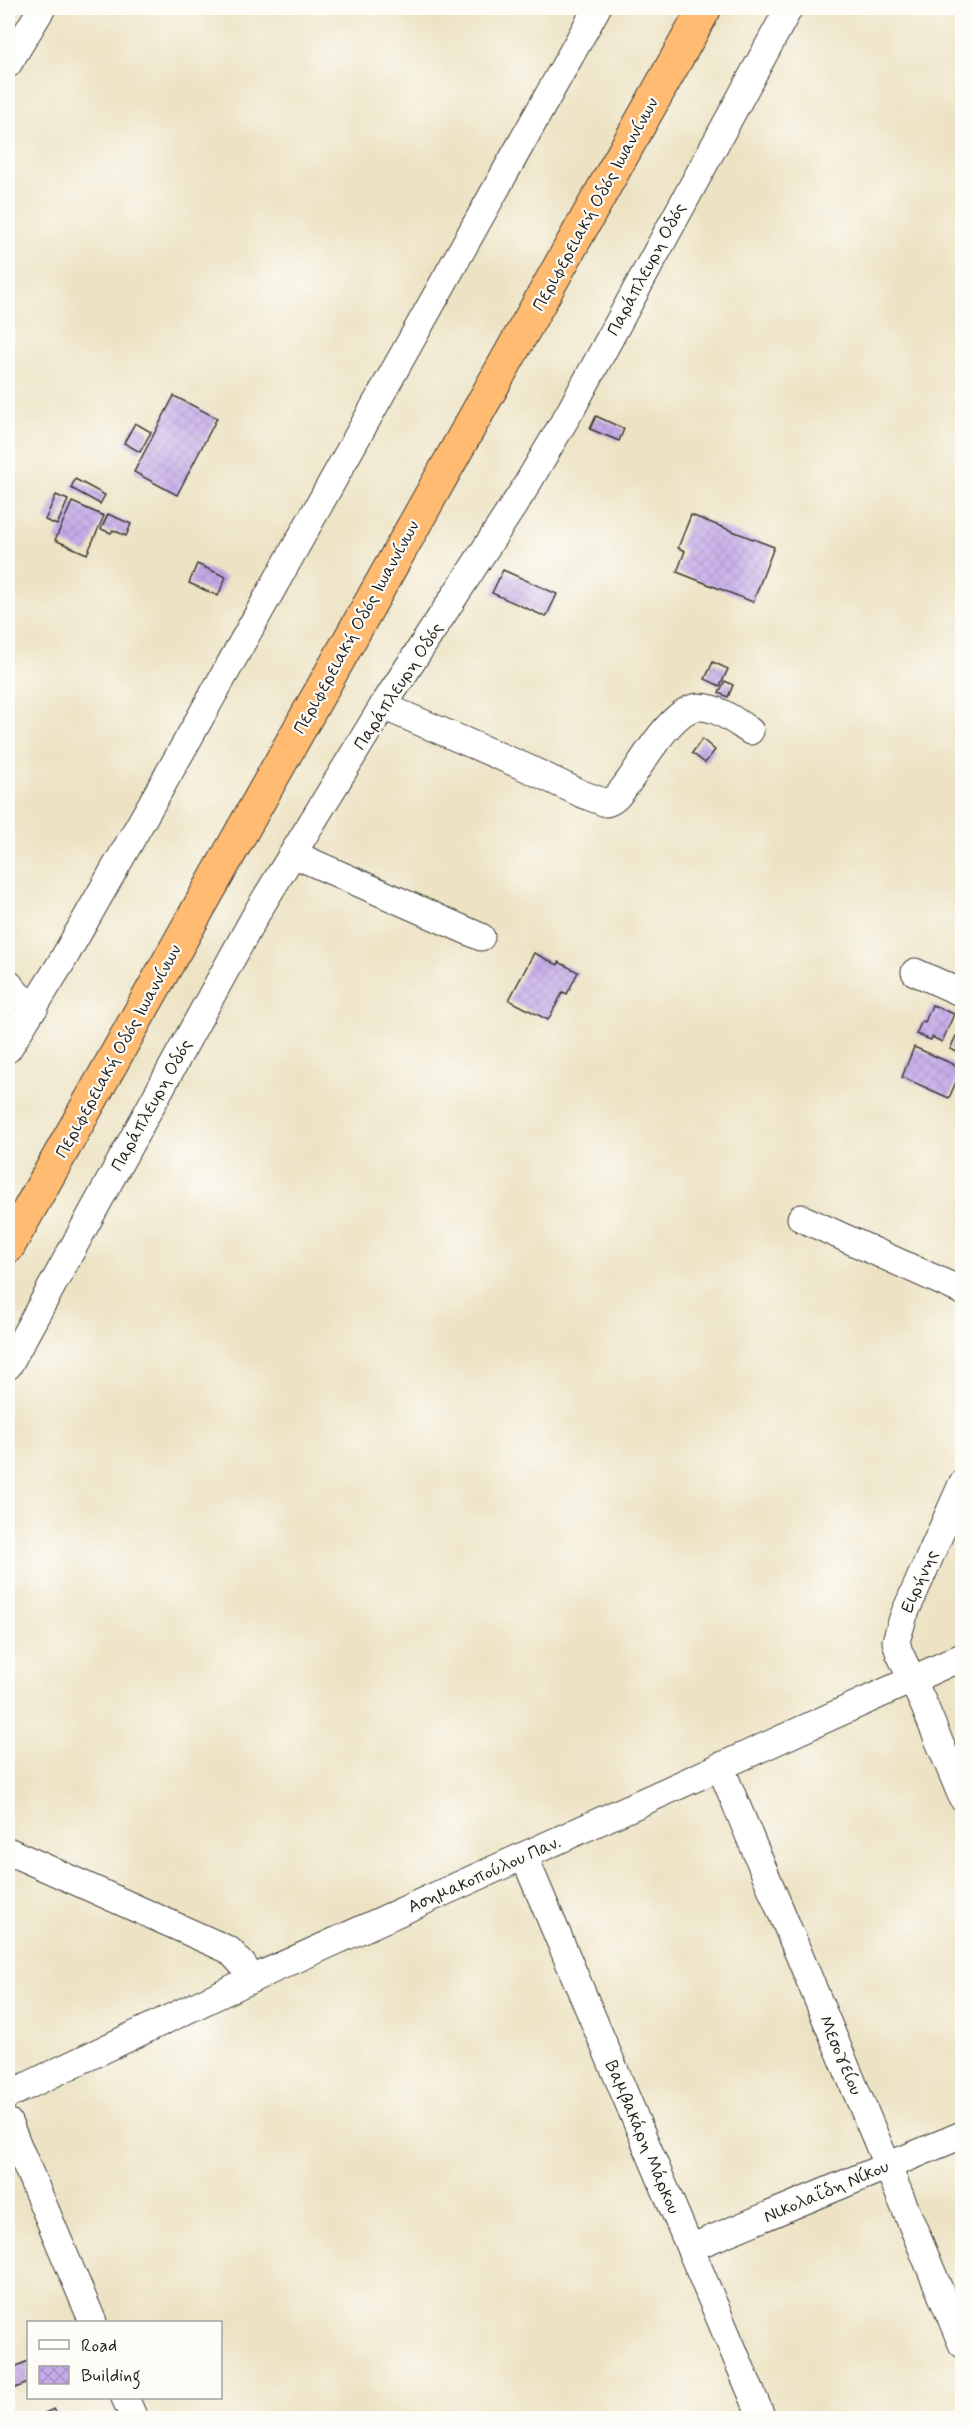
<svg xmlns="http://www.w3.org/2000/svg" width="970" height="2426" font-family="Mynerve,sans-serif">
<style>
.building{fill:url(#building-cross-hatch)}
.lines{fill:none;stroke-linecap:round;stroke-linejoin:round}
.minor-casing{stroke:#3b3a35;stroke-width:29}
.highway-casing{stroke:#3b3a35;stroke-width:35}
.minor{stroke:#fff;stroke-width:27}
.highway{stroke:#febb71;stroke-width:33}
.labels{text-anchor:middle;stroke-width:4.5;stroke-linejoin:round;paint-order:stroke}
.street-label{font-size:18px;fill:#1c1c1c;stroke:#fdfcf7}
</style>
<defs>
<pattern id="building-cross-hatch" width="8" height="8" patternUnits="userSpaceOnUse" patternTransform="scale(1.5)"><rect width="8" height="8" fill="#c5aae9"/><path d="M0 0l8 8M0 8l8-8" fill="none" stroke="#a992c7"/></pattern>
</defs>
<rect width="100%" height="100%" fill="#fdfcf7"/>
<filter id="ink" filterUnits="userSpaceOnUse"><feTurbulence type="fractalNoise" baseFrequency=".0167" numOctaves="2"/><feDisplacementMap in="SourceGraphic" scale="12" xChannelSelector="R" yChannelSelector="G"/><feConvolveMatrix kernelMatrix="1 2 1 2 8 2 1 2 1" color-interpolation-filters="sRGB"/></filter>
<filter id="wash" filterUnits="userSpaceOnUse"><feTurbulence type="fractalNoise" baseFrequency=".008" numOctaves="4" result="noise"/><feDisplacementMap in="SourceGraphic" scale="24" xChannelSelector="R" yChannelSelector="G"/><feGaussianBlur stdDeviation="1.35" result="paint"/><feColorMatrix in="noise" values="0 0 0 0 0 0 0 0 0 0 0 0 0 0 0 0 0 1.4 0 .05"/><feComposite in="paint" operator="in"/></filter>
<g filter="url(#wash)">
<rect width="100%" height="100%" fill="#ede3c4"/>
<g id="blocks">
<g class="building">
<polygon points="174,396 217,418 177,495 134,472"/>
<polygon points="596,416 624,429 619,441 590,429"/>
<polygon points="135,423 151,432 140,452 124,443"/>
<polygon points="75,479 105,495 100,504 71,488"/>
<polygon points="56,495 68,500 57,525 45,520"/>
<polygon points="72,502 104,516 87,554 55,540"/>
<polygon points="108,514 131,524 126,536 113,530 111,533 101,529"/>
<polygon points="691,515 774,547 753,602 677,572 685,551 678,548"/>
<polygon points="197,564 226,577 218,596 189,583"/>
<polygon points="503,570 557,594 546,617 492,593"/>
<polygon points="713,662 728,669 720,686 705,679"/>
<polygon points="725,681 733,685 728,697 719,693"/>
<polygon points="702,739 715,750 705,763 692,753"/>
<polygon points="534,953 558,965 559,962 578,972 567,994 563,992 548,1020 509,1000"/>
<polygon points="932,1005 954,1014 942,1042 932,1037 931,1040 916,1034 922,1021 925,1022"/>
<polygon points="962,1029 962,1054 950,1049 956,1036 959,1037"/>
<polygon points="914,1047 962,1068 949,1098 902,1077"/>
<polygon points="28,2361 28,2383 10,2390 8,2370"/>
<polygon points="54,2409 59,2418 33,2418"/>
</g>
</g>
</g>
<g filter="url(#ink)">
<use href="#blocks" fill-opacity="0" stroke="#3b3a35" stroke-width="1.5"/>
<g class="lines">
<g class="minor-casing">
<g id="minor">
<polyline points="8,64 42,8"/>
<path d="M383 706 527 768 582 794 606 803C617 800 622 790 629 781 643 761 674 706 700 707 718 707 736 722 750 731"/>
<polyline points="293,854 481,937"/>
<polyline points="915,972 962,993"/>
<polyline points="8,983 18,995 35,1007"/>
<polyline points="8,1049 61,963 186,743 597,8"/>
<polyline points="801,1218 962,1291"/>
<polyline points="8,1366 259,909 383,706 523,491 572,408 789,8"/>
<polyline points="962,1484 904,1615 896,1641 899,1652 924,1705 962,1797"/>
<polyline points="720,1766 962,2344"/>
<polyline points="8,1851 229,1950 243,1965 252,1979"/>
<polyline points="524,1856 762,2418"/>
<polyline points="8,2095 252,1979 962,1657"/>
<polyline points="8,2122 93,2322"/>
<polyline points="690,2248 962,2135"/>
<polyline points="125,2398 134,2418"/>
</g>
</g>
<g class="highway-casing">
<polyline id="highway" points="8,1247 705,8"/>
</g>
<use href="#minor" class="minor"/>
<use href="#highway" class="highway"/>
</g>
</g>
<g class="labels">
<g class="street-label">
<text transform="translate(595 204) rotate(-61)" y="6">Περιφερειακή Οδός Ιωαννίνων</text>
<text transform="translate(646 269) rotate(-62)" y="6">Παράπλευρη Οδός</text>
<text transform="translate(356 627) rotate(-61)" y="6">Περιφερειακή Οδός Ιωαννίνων</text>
<text transform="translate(398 686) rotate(-57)" y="6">Παράπλευρη Οδός</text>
<text transform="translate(118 1051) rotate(-61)" y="6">Περιφερειακή Οδός Ιωαννίνων</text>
<text transform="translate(151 1105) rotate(-61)" y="6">Παράπλευρη Οδός</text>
<text transform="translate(919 1581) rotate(-66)" y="6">Ειρήνης</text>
<text transform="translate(484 1874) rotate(-24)" y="6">Ασημακοπούλου Παν.</text>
<text transform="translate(841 2055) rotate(67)" y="6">Μεσογείου</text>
<text transform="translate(643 2137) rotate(67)" y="6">Βαμβακάρη Μάρκου</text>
<text transform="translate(826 2191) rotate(-23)" y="6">Νικολαΐδη Νίκου</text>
</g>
</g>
<rect width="970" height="2426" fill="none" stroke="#fdfcf7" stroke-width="30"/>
<rect x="27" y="2321" width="195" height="78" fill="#fdfcf7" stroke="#a3a29f" stroke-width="1.5"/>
<rect x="39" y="2340" width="30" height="9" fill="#ffffff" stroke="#a3a29f" stroke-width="1.5"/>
<text x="81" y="2351" font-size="18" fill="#1c1c1c">Road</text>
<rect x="39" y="2366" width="30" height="18" fill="url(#building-cross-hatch)" stroke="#a3a29f" stroke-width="1.5"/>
<text x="81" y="2381" font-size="18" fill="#1c1c1c">Building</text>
</svg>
